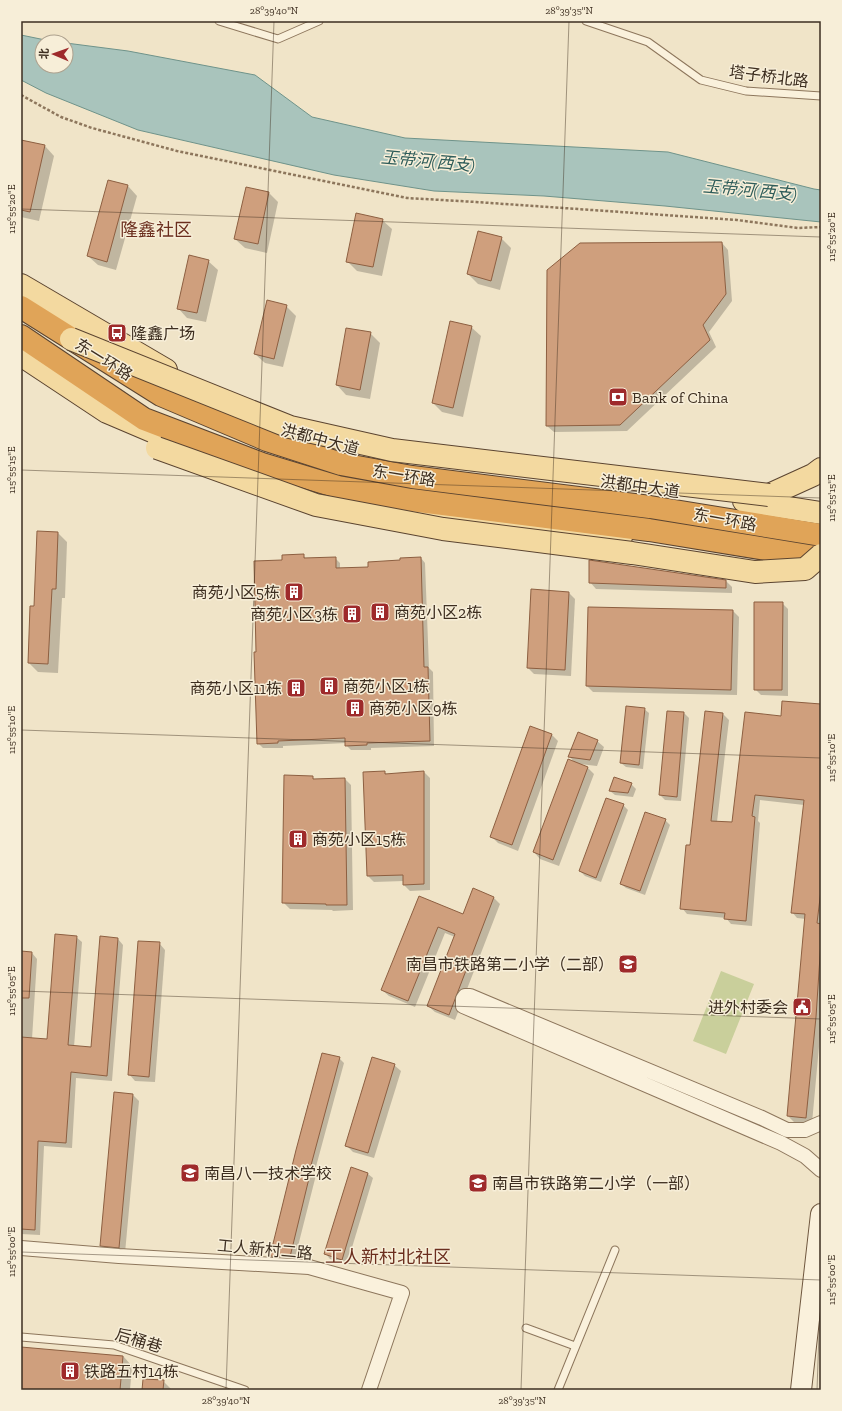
<svg xmlns="http://www.w3.org/2000/svg" width="842" height="1411" font-family="'Zilla Slab','Noto Sans SC',serif">
<style>
.green{fill:#c9cf9b}
.water{fill:#a9c4bc;stroke:#6f938a}
.shadow{fill:#0003}
.building{fill:#cf9f7d;stroke:#8d5f41}
.lines{fill:none;stroke-linecap:round;stroke-linejoin:round}
.lane-casing{stroke:#8d765c;stroke-width:9}
.street-casing{stroke:#8d765c;stroke-width:16}
.secondary-casing{stroke:#6f573f;stroke-width:22}
.primary-casing{stroke:#5b4430;stroke-width:24}
.highway-casing{stroke:#5b4430;stroke-width:24}
.path{stroke:#8d765c;stroke-width:2.5;stroke-dasharray:3 2;stroke-linecap:butt}
.lane{stroke:#faf1dc;stroke-width:7}
.street{stroke:#faf1dc;stroke-width:14}
.secondary{stroke:#faf1dc;stroke-width:20}
.primary{stroke:#f3d9a0;stroke-width:22}
.highway{stroke:#e0a458;stroke-width:22}
.primary-bridge-casing{stroke:#5b4430;stroke-width:24;stroke-linecap:butt}
.primary-bridge{stroke:#f3d9a0;stroke-width:22}
.ticks{fill:none;stroke:#3d2e20;stroke-width:1;stroke-opacity:0.45}
.labels{text-anchor:middle;stroke-width:3;stroke-linejoin:round;paint-order:stroke}
.street-label{font-size:16px;fill:#3d2e20;stroke:#f7eed8}
.poi-label{font-size:16px;fill:#3d2e20;stroke:#f7eed8;text-anchor:start}
.water-label{font-size:17px;font-style:italic;fill:#2f5d5a;stroke:#f7eed8}
.quarter-label{font-size:18px;fill:#6b2e1e;stroke:#f7eed8}
.neatline{fill:none;stroke:#3d2e20;stroke-width:1.5}
.ticks-label{font-size:10px;text-anchor:middle;fill:#3d2e20}
</style>
<rect width="100%" height="100%" fill="#f0e4c8"/>
<polygon class="green" points="721,971 754,984 726,1054 693,1041"/>
<polygon class="water" points="21,35 55,42 42,42 42,66 66,66 66,43 128,51 255,75 312,117 405,138 668,152 814,189 821,190 821,222 665,206 544,196 434,191 334,175 138,130 46,93 21,80"/>
<g class="shadow">
<polygon points="45,146 54,156 39,221 21,217 21,147"/>
<polygon points="128,186 137,196 116,270 98,265 88,256"/>
<polygon points="247,188 269,193 278,202 267,253 245,248 235,239"/>
<polygon points="382,220 392,229 382,276 357,271 347,261"/>
<polygon points="501,238 511,248 500,290 478,284 468,274"/>
<polygon points="722,243 728,250 732,301 709,332 716,347 627,431 554,432 547,426"/>
<polygon points="208,261 218,270 206,322 187,318 178,308"/>
<polygon points="286,306 296,316 283,367 265,363 255,354"/>
<polygon points="471,327 481,336 463,417 442,412 433,403"/>
<polygon points="370,333 380,343 370,399 346,395 337,385"/>
<polygon points="58,533 67,542 65,598 62,598 58,673 38,672 29,663 35,607"/>
<polygon points="303,555 306,559 335,558 340,563 340,569 369,568 421,558 425,563 429,668 433,672 434,746 371,748 371,750 351,750 346,745 346,743 283,746 283,748 263,748 258,743 257,653 283,561"/>
<polygon points="726,581 732,587 732,593 596,589 590,582"/>
<polygon points="569,593 575,599 571,676 534,674 528,668"/>
<polygon points="782,603 788,609 788,696 761,695 755,689"/>
<polygon points="733,611 739,617 737,695 593,692 587,686"/>
<polygon points="821,705 821,1025 812,1123 794,1122 788,1116 806,919 797,918 792,912 804,805 760,800 758,821 760,823 752,926 731,924 726,918 687,914 682,908 691,846 706,712 723,714 729,720 717,822 733,823 781,717"/>
<polygon points="644,709 649,713 643,769 626,767 621,763"/>
<polygon points="667,712 684,713 689,718 681,801 665,800 660,795"/>
<polygon points="551,734 558,741 518,851 498,843 492,837"/>
<polygon points="578,734 597,741 604,747 597,766 580,764 587,767 594,774 559,866 540,859 534,852 575,763 570,757"/>
<polygon points="384,772 388,775 424,772 430,778 430,890 410,891 404,885 404,881 374,882 368,876"/>
<polygon points="312,777 315,780 345,779 351,785 353,910 333,911 332,910 290,909 284,903"/>
<polygon points="631,784 636,789 633,797 615,795 610,791"/>
<polygon points="623,805 628,810 601,882 585,876 580,871"/>
<polygon points="665,820 670,825 645,895 626,888 621,884"/>
<polygon points="473,890 494,898 500,904 455,1020 435,1012 428,1006 455,937 445,933 415,1007 389,996 382,990 420,897 464,915"/>
<polygon points="76,937 82,942 74,1047 92,1048 118,939 123,945 112,1081 76,1078 72,1148 44,1146 40,1235 21,1234 21,952 32,953 37,959 32,1039 48,1040"/>
<polygon points="159,943 165,950 155,1082 135,1081 129,1074"/>
<polygon points="339,1058 344,1063 314,1174 316,1175 294,1262 276,1261 271,1256"/>
<polygon points="394,1065 401,1071 374,1158 353,1152 346,1145"/>
<polygon points="133,1095 139,1101 125,1253 108,1252 101,1246"/>
<polygon points="351,1169 368,1174 373,1178 347,1264 330,1259 326,1254"/>
<polygon points="21,1348 123,1356 132,1366 130,1390 21,1390"/>
<polygon points="163,1381 172,1390 144,1390"/>
</g>
<g class="building">
<polygon points="21,140 45,145 30,212 21,210"/>
<polygon points="108,180 128,185 107,262 87,256"/>
<polygon points="246,187 269,192 258,244 234,239"/>
<polygon points="356,213 383,219 373,267 346,262"/>
<polygon points="478,231 502,237 491,281 467,274"/>
<polygon points="722,242 726,294 703,325 710,340 620,425 546,426 547,270 580,243"/>
<polygon points="189,255 209,260 197,313 177,309"/>
<polygon points="267,300 287,305 274,359 254,354"/>
<polygon points="450,321 472,326 453,408 432,403"/>
<polygon points="346,328 371,332 360,390 336,385"/>
<polygon points="37,531 58,532 56,589 52,589 48,664 28,663 30,606 34,606"/>
<polygon points="304,554 304,558 336,557 336,568 368,567 368,562 400,560 400,558 421,557 424,667 428,667 430,741 367,743 367,745 345,746 345,738 278,741 278,743 257,744 254,652 256,652 254,561 282,560 282,555"/>
<polygon points="589,560 726,580 726,588 589,583"/>
<polygon points="531,589 569,592 565,670 527,668"/>
<polygon points="754,602 783,602 782,690 754,690"/>
<polygon points="588,607 733,610 731,690 586,686"/>
<polygon points="782,701 821,704 821,890 817,923 821,924 821,941 816,1017 806,1118 787,1116 805,914 791,913 804,800 755,795 752,816 755,817 746,921 724,919 725,913 680,909 686,845 690,845 705,711 723,713 711,821 732,822 745,712 781,716"/>
<polygon points="626,706 645,708 639,765 620,763"/>
<polygon points="667,711 684,712 677,797 659,795"/>
<polygon points="530,726 552,734 512,845 490,837"/>
<polygon points="578,732 598,740 590,760 568,757"/>
<polygon points="568,759 588,767 553,860 533,852"/>
<polygon points="385,771 385,774 424,771 424,884 403,885 403,875 367,876 363,772"/>
<polygon points="284,775 313,776 313,779 345,778 347,905 326,905 326,904 282,903"/>
<polygon points="614,777 632,783 628,793 609,791"/>
<polygon points="606,798 624,804 596,878 579,871"/>
<polygon points="645,812 666,819 640,891 620,884"/>
<polygon points="473,888 494,897 449,1015 427,1006 455,934 438,927 408,1001 381,990 419,896 463,914"/>
<polygon points="55,934 77,936 68,1045 91,1047 100,936 118,938 107,1076 71,1072 66,1143 38,1141 35,1230 21,1229 21,1037 47,1039"/>
<polygon points="138,941 160,942 149,1077 128,1075"/>
<polygon points="21,951 32,952 29,998 21,998"/>
<polygon points="322,1053 340,1057 310,1169 311,1170 290,1257 270,1256 296,1150"/>
<polygon points="372,1057 395,1064 368,1153 345,1146"/>
<polygon points="114,1092 133,1094 119,1248 100,1246"/>
<polygon points="351,1167 368,1173 342,1260 324,1254"/>
<polygon points="21,1347 123,1356 120,1390 21,1390"/>
<polygon points="143,1379 164,1380 163,1390 142,1390"/>
</g>
<g class="lines">
<g class="lane-casing">
<g id="lane">
<polyline points="219,21 278,39 319,21"/>
<polyline points="586,21 648,42 701,80 746,91 821,96"/>
<polyline points="526,1328 575,1346"/>
<polyline points="21,1337 114,1345 245,1390"/>
<polyline points="558,1390 615,1250"/>
</g>
</g>
<g class="street-casing">
<g id="street">
<polyline points="821,1123 805,1130 787,1130 762,1118 470,996 465,996 463,999 463,1006 781,1143 805,1156 821,1170"/>
<polyline points="21,1248 119,1256 309,1267 402,1293 369,1390"/>
</g>
</g>
<g class="secondary-casing">
<polyline id="secondary" points="801,1390 821,1214"/>
</g>
<g class="primary-casing">
<g id="primary">
<polyline points="21,285 166,370"/>
<polyline points="21,355 107,412 154,432"/>
<polyline points="769,495 813,475 821,469"/>
<polyline points="744,501 821,513"/>
<polyline points="381,507 486,522 621,537"/>
</g>
</g>
<g class="highway-casing">
<g id="highway">
<polyline points="21,307 161,395 267,440 341,464 412,477 650,507 821,535"/>
<polyline points="21,336 144,419 262,464 338,487 411,500 649,530 821,558"/>
</g>
</g>
<polyline class="path" points="21,95 61,117 92,128 177,151 407,198 476,202 737,220 798,228 821,227"/>
<use href="#lane" class="lane"/>
<use href="#street" class="street"/>
<use href="#secondary" class="secondary"/>
<use href="#primary" class="primary"/>
<use href="#highway" class="highway"/>
<g class="primary-bridge-casing">
<g id="primary-bridge">
<polyline points="71,339 290,427 392,450 769,495"/>
<polyline points="157,448 316,505 443,529 632,553 755,572 805,569 821,555"/>
</g>
</g>
<use href="#primary-bridge" class="primary-bridge"/>
</g>
<path class="ticks" d="M21 209 821 237M21 470 821 498M21 730 821 758M21 991 821 1019M21 1252 821 1280M226 1390 274 21M521 1390 569 21M817 1390 821 1277"/>
<defs>
<g id="bus-square" transform="scale(1)"><rect x="-9" y="-9" width="18" height="18" rx="4" fill="#9e2a2b" stroke="#f7eed8"/><path d="M-5-6H5V4H4V6H2V4H-2V6H-4V4H-5ZM-3.5-4V0h7V-4ZM-3.5 1.2v1.5H-2V1.2ZM2 1.2v1.5H3.5V1.2Z" fill="#fff"/></g>
<g id="bank-square" transform="scale(1)"><rect x="-9" y="-9" width="18" height="18" rx="4" fill="#9e2a2b" stroke="#f7eed8"/><path d="M-6-4H6V4H-6ZM0-2.3a2.3 2.3 0 1 0 0 4.6a2.3 2.3 0 1 0 0-4.6Z" fill="#fff"/></g>
<g id="building-square" transform="scale(1)"><rect x="-9" y="-9" width="18" height="18" rx="4" fill="#9e2a2b" stroke="#f7eed8"/><path d="M-4-6H4V6H1V3H-1V6H-4ZM-2.5-4.3h1.7v1.8h-1.7ZM.8-4.3h1.7v1.8H.8ZM-2.5-1h1.7V.8h-1.7ZM.8-1h1.7V.8H.8Z" fill="#fff"/></g>
<g id="school-square" transform="scale(1)"><rect x="-9" y="-9" width="18" height="18" rx="4" fill="#9e2a2b" stroke="#f7eed8"/><path d="M0-5L7-2L0 1L-7-2ZM-4 1L0 2.5L4 1V4Q0 6-4 4Z" fill="#fff"/></g>
<g id="civic-square" transform="scale(1)"><rect x="-9" y="-9" width="18" height="18" rx="4" fill="#9e2a2b" stroke="#f7eed8"/><path d="M-.6-6.5H3V-4.5H.6V-3L4-1V1h2V6H-6V1h2V-1L-.6-3ZM-1.2 2.5V6h2.4V2.5Z" fill="#fff"/></g>
</defs>
<g fill-rule="evenodd">
<use href="#bus-square" x="117" y="333"/>
<use href="#bank-square" x="618" y="397"/>
<use href="#building-square" x="294" y="592"/>
<use href="#building-square" x="380" y="612"/>
<use href="#building-square" x="352" y="614"/>
<use href="#building-square" x="329" y="686"/>
<use href="#building-square" x="296" y="688"/>
<use href="#building-square" x="355" y="708"/>
<use href="#building-square" x="298" y="839"/>
<use href="#school-square" x="628" y="964"/>
<use href="#civic-square" x="802" y="1007"/>
<use href="#school-square" x="190" y="1173"/>
<use href="#school-square" x="478" y="1183"/>
<use href="#building-square" x="70" y="1371"/>
</g>
<g class="labels">
<g class="street-label">
<text transform="translate(769 76) rotate(7)" y="6">塔子桥北路</text>
<text transform="translate(104 359) rotate(32)" y="6">东一环路</text>
<text transform="translate(320 439) rotate(15)" y="6">洪都中大道</text>
<text transform="translate(404 475) rotate(9)" y="6">东一环路</text>
<text transform="translate(640 486) rotate(8)" y="6">洪都中大道</text>
<text transform="translate(725 519) rotate(10)" y="6">东一环路</text>
<text transform="translate(265 1249) rotate(5)" y="6">工人新村二路</text>
<text transform="translate(139 1340) rotate(17)" y="6">后桶巷</text>
</g>
<g class="poi-label">
<text x="131" y="339">隆鑫广场</text>
<text x="632" y="403">Bank of China</text>
<text x="280" y="598" text-anchor="end">商苑小区5栋</text>
<text x="394" y="618">商苑小区2栋</text>
<text x="338" y="620" text-anchor="end">商苑小区3栋</text>
<text x="343" y="692">商苑小区1栋</text>
<text x="282" y="694" text-anchor="end">商苑小区11栋</text>
<text x="369" y="714">商苑小区9栋</text>
<text x="312" y="845">商苑小区15栋</text>
<text x="614" y="970" text-anchor="end">南昌市铁路第二小学（二部）</text>
<text x="788" y="1013" text-anchor="end">进外村委会</text>
<text x="204" y="1179">南昌八一技术学校</text>
<text x="492" y="1189">南昌市铁路第二小学（一部）</text>
<text x="84" y="1377">铁路五村14栋</text>
</g>
<g class="water-label">
<text transform="translate(428 161) rotate(5)" y="6">玉带河(西支)</text>
<text transform="translate(750 190) rotate(5)" y="6">玉带河(西支)</text>
</g>
<g class="quarter-label">
<text x="156" y="236">隆鑫社区</text>
<text x="388" y="1263">工人新村北社区</text>
</g>
</g>
<rect width="842" height="1411" fill="none" stroke="#f7eed8" stroke-width="44"/>
<g transform="translate(54 54) rotate(272)"><circle r="19" fill="#f7eed8" stroke="#ada18e"/>
<path d="M0-3L7 15L0 10L-7 15Z" fill="#9e2a2b"/>
<text y="-6" font-size="11" font-weight="bold" text-anchor="middle" fill="#3d2e20">北</text>
</g>
<rect x="22" y="22" width="798" height="1367" class="neatline"/>
<g class="ticks-label">
<text x="274" y="14">28°39'40"N</text>
<text x="569" y="14">28°39'35"N</text>
<text transform="translate(11 209) rotate(-90)" y="4">115°55'20"E</text>
<text transform="translate(831 237) rotate(-90)" y="4">115°55'20"E</text>
<text transform="translate(11 470) rotate(-90)" y="4">115°55'15"E</text>
<text transform="translate(831 498) rotate(-90)" y="4">115°55'15"E</text>
<text transform="translate(11 730) rotate(-90)" y="4">115°55'10"E</text>
<text transform="translate(831 758) rotate(-90)" y="4">115°55'10"E</text>
<text transform="translate(11 991) rotate(-90)" y="4">115°55'05"E</text>
<text transform="translate(831 1019) rotate(-90)" y="4">115°55'05"E</text>
<text transform="translate(11 1252) rotate(-90)" y="4">115°55'00"E</text>
<text transform="translate(831 1280) rotate(-90)" y="4">115°55'00"E</text>
<text x="226" y="1404">28°39'40"N</text>
<text x="522" y="1404">28°39'35"N</text>
</g>
</svg>
